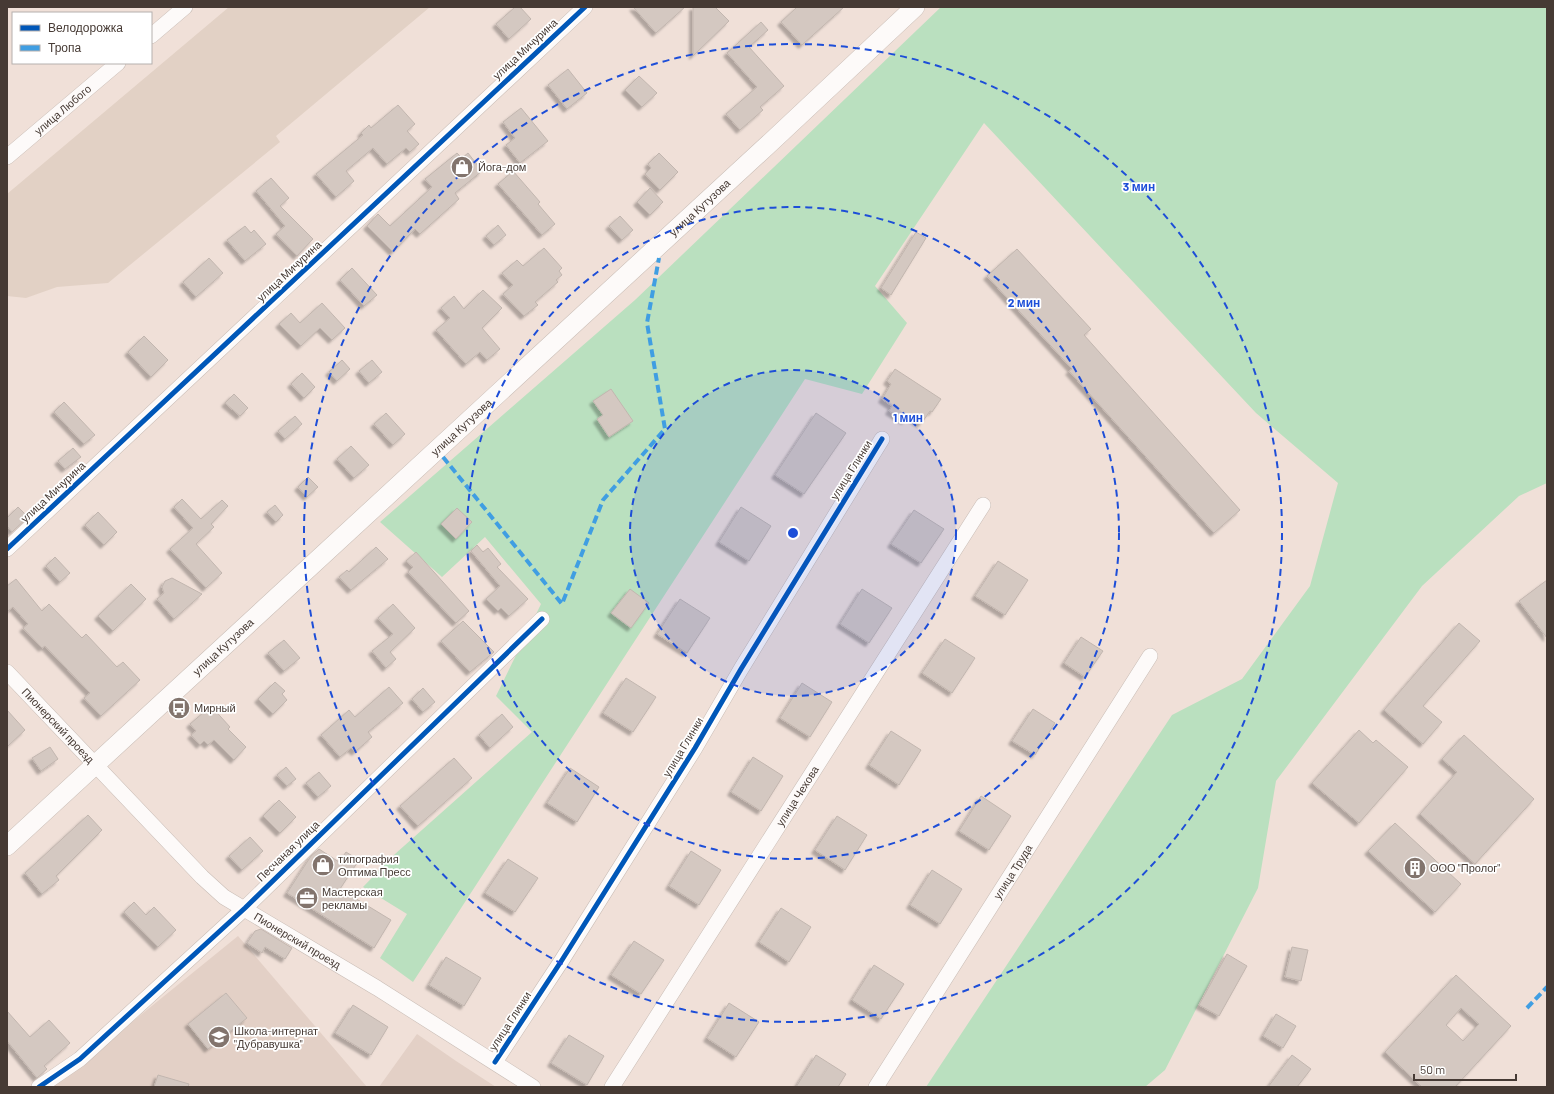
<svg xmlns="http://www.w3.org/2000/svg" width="1554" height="1094" font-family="Barlow,sans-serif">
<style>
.industrial{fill:#e2d1c5}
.education{fill:#e3d0c6}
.green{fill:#bae0bf}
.building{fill:#d4c8c1;stroke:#c2b6af;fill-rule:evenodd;filter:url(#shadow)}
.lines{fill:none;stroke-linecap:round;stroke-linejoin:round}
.minor-casing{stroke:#c8bcb5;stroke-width:16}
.major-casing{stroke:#c8bcb5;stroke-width:20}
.minor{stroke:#fdfaf9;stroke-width:15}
.major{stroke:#fdfaf9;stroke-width:19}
.quiet{stroke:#409ee2;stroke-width:4;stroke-dasharray:8 4;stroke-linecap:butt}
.cycleway-casing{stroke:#fff;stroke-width:8}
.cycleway{stroke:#0057b8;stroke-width:5}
.ring{fill:none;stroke:#1d4ed8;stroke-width:2;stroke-dasharray:7 5}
.labels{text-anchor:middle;stroke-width:3.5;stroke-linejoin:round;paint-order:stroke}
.street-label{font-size:11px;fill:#463a34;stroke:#fff}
.poi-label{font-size:11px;fill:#463a34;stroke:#fff;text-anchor:start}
.centre{fill:#1d4ed8;stroke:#fff;stroke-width:2}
.ring-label{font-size:12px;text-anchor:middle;font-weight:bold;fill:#1d4ed8;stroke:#fff;stroke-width:3.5;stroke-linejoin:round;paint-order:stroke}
</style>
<defs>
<filter id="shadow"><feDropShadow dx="-3.5" dy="3.5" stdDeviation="1" flood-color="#0004"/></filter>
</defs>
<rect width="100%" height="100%" fill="#f0e0d8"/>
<polygon class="industrial" points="229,7 430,7 276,136 280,142 108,283 57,287 26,298 7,296 7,194"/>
<g class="education">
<polygon points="238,936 367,1087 52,1087"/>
<polygon points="417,1034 456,1061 496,1087 379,1087"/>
</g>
<polygon class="green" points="941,7 1547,7 1547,483 1519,496 1422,586 1276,781 1258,888 1165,1070 1145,1087 926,1087 1172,715 1242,679 1310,586 1338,483 1256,413 984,123 875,286 907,323 862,394 805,379 413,982 380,958 407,914 363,887 395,854 532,732 496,696 541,604 485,537 442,577 380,522 635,300"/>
<g class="building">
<polygon points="515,7 520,7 531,19 509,39 496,24"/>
<polygon points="633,7 685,7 656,33"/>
<polygon points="693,7 715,7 729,21 693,56"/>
<polygon points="797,7 844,7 802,45 781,22"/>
<polygon points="761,22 768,30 749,47 784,86 760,107 763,110 740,130 726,114 757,87 727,53"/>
<polygon points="568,69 587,93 567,109 548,85"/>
<polygon points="639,76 657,93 642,107 625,90"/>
<polygon points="398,105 415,124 407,131 419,144 410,152 406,148 387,164 373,148 346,171 354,181 336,197 316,174 363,135 361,133 369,125 371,128"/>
<polygon points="521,108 548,141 520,163 506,145 515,138 503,122"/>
<polygon points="457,153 462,158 468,153 482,171 455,193 459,199 420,234 415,229 393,252 367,226 378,214 390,226 432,187 425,179"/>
<polygon points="659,153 678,172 660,190 645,174 651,168 648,164"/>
<polygon points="513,171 540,202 538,204 555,224 542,235 498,184"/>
<polygon points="271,178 289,198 280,206 313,239 297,256 276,234 285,226 256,191"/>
<polygon points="650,188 663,202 650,215 637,202"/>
<polygon points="620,216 633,230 622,240 609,226"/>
<polygon points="498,225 506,235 494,245 486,236"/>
<polygon points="245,226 251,233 254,230 266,244 245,261 227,240"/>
<polygon points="916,232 926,238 891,295 881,288"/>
<polygon points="544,248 562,268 559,271 562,275 556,280 558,282 535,302 538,305 524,316 503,294 513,285 502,273 517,260 523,266"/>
<polygon points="1017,249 1091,329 1084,335 1240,510 1214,533 1069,371 1072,369 987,276"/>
<polygon points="209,258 223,273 196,297 183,282"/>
<polygon points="352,268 377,295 364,306 340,280"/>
<polygon points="483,290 502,308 482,328 500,349 487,360 480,352 466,364 436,330 450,318 441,308 454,296 464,309"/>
<polygon points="322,303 345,328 332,340 320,328 301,346 279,324 291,313 300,323"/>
<polygon points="144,336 168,360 151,377 128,352"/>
<polygon points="342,360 350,369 337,381 329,372"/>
<polygon points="372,360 382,372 369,383 359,371"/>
<polygon points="895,369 941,399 932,412 930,411 921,424 908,416 905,421 889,411 892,406 882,399 891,384 887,381"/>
<polygon points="302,373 315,387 304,398 291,384"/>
<polygon points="611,389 633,421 609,437 597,419 603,415 593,401"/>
<polygon points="234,394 248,408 240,416 225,403"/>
<polygon points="64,402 95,435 84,444 54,412"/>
<polygon points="386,413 405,434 393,445 374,424"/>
<polygon points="816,413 846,433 804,494 775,475"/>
<polygon points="295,416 302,424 285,439 278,431"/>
<polygon points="351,446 369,465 354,478 337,459"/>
<polygon points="73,448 81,457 65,469 58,461"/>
<polygon points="308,477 318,487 307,497 298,487"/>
<polygon points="182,499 201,519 222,500 228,506 211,524 214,527 196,544 222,573 206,588 170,549 193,528 174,507"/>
<polygon points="275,505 283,515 276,522 267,512"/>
<polygon points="18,507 28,517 12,532 7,526 7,518"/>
<polygon points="741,507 771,526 749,561 719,542"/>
<polygon points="457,508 472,522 456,539 441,524"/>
<polygon points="914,510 944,529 921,563 891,544"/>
<polygon points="98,512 117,532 104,545 85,525"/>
<polygon points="477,545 483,552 488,548 501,564 497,567 528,599 509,616 501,608 498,611 486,599 500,586 471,551"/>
<polygon points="376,547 388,559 351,590 339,577 347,570 349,572"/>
<polygon points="416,552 469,611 456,623 408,572 413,567 406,561"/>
<polygon points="55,557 70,573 60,582 46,566"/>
<polygon points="998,561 1028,580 1005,615 975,596"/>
<polygon points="172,578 202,594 174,619 157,599 164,593 162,587 165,581"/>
<polygon points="16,579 42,611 49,604 82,638 86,634 117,667 123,662 140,680 101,716 84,698 90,693 45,646 42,648 23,628 28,624 13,607 7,612 7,586"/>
<polygon points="1547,580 1547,638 1519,601"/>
<polygon points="131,584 146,599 113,631 98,616"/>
<polygon points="630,589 649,603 631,628 611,613"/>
<polygon points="862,589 892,608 869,643 840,624"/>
<polygon points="680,599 710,618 687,653 657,634"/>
<polygon points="393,604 415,628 390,652 396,659 386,668 372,651 393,634 378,618"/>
<polygon points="463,621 494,652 470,672 441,641"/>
<polygon points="1459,623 1480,641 1423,706 1442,722 1423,744 1384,710"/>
<polygon points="1081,637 1103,651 1085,677 1064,663"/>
<polygon points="945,639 975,658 952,693 922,673"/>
<polygon points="284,640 300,658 284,671 268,653"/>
<polygon points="626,678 656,697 633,732 603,713"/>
<polygon points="275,682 285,691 282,694 287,700 273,714 258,699"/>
<polygon points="802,683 832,702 810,737 780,718"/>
<polygon points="389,687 403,703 368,732 372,737 355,752 351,748 340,757 321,735 349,710 355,717"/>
<polygon points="423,688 435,702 423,712 412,699"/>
<polygon points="211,706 230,727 228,729 246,747 234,760 214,740 208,745 204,741 200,745 191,735 196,731 190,724"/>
<polygon points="1033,709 1055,723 1035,755 1012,741"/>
<polygon points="7,710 25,730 7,747"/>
<polygon points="502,714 513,727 490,748 479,735"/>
<polygon points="1359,730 1373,743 1376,740 1408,767 1359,823 1312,783"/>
<polygon points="891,731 921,750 899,785 869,765"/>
<polygon points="1464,735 1534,799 1475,864 1420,814 1457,772 1442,759"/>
<polygon points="50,747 58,759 41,771 32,758"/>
<polygon points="753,757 783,776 761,811 731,792"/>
<polygon points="454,758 472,778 418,826 400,806"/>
<polygon points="286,767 296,779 287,786 277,775"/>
<polygon points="570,768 599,787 577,822 547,803"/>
<polygon points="319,772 331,786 318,797 306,783"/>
<polygon points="981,796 1011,816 989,850 959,831"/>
<polygon points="279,800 296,817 280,833 263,816"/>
<polygon points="88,815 102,830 56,876 59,880 42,894 25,873"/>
<polygon points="837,816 867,835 845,870 815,850"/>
<polygon points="1395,823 1461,884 1435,912 1368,851"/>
<polygon points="250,837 263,851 242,870 229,856"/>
<polygon points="319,849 339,862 346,852 359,860 340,889 391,920 374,948 287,893 311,856"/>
<polygon points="691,851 721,870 699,905 669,886"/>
<polygon points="508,859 538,878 515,912 485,893"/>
<polygon points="932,870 962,889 940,924 910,905"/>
<polygon points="134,902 146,915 154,907 176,930 158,947 124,912"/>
<polygon points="781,908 811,927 789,962 759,942"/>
<polygon points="261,929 292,948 285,959 265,947 262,953 247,943 255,931"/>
<polygon points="634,941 664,960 641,994 611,975"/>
<polygon points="1292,947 1308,950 1301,981 1285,977"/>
<polygon points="1227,954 1247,966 1219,1016 1199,1005"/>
<polygon points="446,957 481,978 464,1006 429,985"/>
<polygon points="874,965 904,984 881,1019 852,1000"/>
<path d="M1456 975 1511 1026 1455 1087H1422L1385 1052ZM1461 1008 1479 1024 1463 1041 1446 1025Z"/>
<polygon points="226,993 247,1018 208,1049 188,1024"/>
<polygon points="729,1003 759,1022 736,1057 707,1038"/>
<polygon points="353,1005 388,1027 371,1055 335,1033"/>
<polygon points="7,1011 30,1037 49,1020 70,1043 44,1066 47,1069 37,1078 7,1041"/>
<polygon points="1276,1014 1296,1026 1283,1048 1263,1036"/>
<polygon points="569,1035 604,1056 587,1085 551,1063"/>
<polygon points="816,1055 846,1074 838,1087 796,1087"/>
<polygon points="1292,1055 1311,1069 1297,1087 1268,1087"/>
<polygon points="158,1075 189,1084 188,1087 154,1087"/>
</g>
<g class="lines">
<g class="minor-casing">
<g id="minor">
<polyline points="151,36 185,7"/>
<path id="s1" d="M7 157 118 63"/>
<polyline points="7,549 585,7"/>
<path id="s2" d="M7 672 202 877 224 897 377 988 533 1087"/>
<polyline points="495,1062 562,960 695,748 741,669 882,439"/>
<polyline points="39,1087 80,1059 245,908 542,619"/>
<path id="s3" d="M612 1087 983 505"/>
<path id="s4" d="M876 1087 1150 656"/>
</g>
</g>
<g class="major-casing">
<g id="major">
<path id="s5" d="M7 846 771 142 915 7"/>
</g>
</g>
<use href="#minor" class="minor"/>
<use href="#major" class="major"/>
<g class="quiet">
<polyline points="443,457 562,604 603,500 665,429 647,323 659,258"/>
<polyline points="1527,1008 1547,987"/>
</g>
<g class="cycleway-casing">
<g id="cycleway">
<polyline points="7,549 585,7"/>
<polyline points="495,1062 562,960 695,748 741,669 882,439"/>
<polyline points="39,1087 80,1059 245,908 542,619"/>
</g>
</g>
<use href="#cycleway" class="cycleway"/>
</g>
<circle cx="793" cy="533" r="163" fill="#1d4ed8" fill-opacity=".12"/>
<g class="ring">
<circle cx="793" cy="533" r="163"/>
<circle cx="793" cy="533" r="326"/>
<circle cx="793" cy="533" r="489"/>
</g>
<defs>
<g id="shop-disc" transform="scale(1.15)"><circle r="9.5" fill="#82746d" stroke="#fff"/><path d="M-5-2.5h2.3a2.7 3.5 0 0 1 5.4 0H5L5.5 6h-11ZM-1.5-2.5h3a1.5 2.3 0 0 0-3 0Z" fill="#fff"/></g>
<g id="bus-disc" transform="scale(1.15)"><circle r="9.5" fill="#82746d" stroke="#fff"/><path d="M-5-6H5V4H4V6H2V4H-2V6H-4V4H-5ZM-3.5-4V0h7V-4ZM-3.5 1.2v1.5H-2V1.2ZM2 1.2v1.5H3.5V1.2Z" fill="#fff"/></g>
<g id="building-disc" transform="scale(1.15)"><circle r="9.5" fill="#82746d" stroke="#fff"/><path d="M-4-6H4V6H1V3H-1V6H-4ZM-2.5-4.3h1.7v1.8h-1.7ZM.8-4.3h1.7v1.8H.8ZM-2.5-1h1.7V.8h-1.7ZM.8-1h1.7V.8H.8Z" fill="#fff"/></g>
<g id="office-disc" transform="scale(1.15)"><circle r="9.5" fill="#82746d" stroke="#fff"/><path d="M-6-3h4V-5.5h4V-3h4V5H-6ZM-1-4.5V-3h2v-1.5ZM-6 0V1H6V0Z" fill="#fff"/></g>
<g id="school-disc" transform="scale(1.15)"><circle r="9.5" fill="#82746d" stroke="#fff"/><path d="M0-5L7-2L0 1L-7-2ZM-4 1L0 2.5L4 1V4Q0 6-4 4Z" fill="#fff"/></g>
</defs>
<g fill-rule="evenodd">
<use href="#shop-disc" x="462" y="167"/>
<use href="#bus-disc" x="179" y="708"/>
<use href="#shop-disc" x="323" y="865"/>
<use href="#building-disc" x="1415" y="868"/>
<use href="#office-disc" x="307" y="898"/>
<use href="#school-disc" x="219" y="1037"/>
</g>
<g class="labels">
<g class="street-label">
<text transform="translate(525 49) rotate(-43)" y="4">улица Мичурина</text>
<text dy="4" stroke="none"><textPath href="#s1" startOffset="73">улица Любого</textPath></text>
<text dy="4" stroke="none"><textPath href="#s5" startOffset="942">улица Кутузова</textPath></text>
<text transform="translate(289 271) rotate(-43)" y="4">улица Мичурина</text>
<text dy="4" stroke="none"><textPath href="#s5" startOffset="618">улица Кутузова</textPath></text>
<text transform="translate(851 470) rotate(-58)" y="4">улица Глинки</text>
<text transform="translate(53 492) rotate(-43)" y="4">улица Мичурина</text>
<text dy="4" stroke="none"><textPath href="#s5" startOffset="294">улица Кутузова</textPath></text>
<text dy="4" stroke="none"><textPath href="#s2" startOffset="74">Пионерский проезд</textPath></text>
<text transform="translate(683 747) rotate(-59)" y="4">улица Глинки</text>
<text dy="4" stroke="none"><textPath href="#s3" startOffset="345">улица Чехова</textPath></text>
<text transform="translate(288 851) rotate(-44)" y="4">Песчаная улица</text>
<text dy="4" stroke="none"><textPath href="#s4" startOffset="255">улица Труда</textPath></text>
<text dy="4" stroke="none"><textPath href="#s2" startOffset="398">Пионерский проезд</textPath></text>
<text transform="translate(510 1021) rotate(-57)" y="4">улица Глинки</text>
</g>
<g class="poi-label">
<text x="478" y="171">Йога-дом</text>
<text x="194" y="712">Мирный</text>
<text x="338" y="863">типография<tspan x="338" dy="13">Оптима Пресс</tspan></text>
<text x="1430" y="872">ООО "Пролог"</text>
<text x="322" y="896">Мастерская<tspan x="322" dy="13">рекламы</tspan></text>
<text x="234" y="1035">Школа-интернат<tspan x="234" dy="13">"Дубравушка"</tspan></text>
</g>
</g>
<circle cx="793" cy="533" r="6" class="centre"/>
<g class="ring-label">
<text x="1139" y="191">3 мин</text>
<text x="1024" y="307">2 мин</text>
<text x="908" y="422">1 мин</text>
</g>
<rect width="1554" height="1094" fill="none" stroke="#463a34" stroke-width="16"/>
<rect x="12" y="12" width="140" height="52" fill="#ffffff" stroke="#b5b0ae"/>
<rect x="20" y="25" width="20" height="6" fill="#0057b8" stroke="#b5b0ae"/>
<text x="48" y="32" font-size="12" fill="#463a34">Велодорожка</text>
<rect x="20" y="45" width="20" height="6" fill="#409ee2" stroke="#b5b0ae"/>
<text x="48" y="52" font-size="12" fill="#463a34">Тропа</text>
<path d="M1414 1074v6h102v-6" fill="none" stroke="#463a34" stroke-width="2"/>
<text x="1420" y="1074" font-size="12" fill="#463a34" stroke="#ffffff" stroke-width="3" paint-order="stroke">50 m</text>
</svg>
